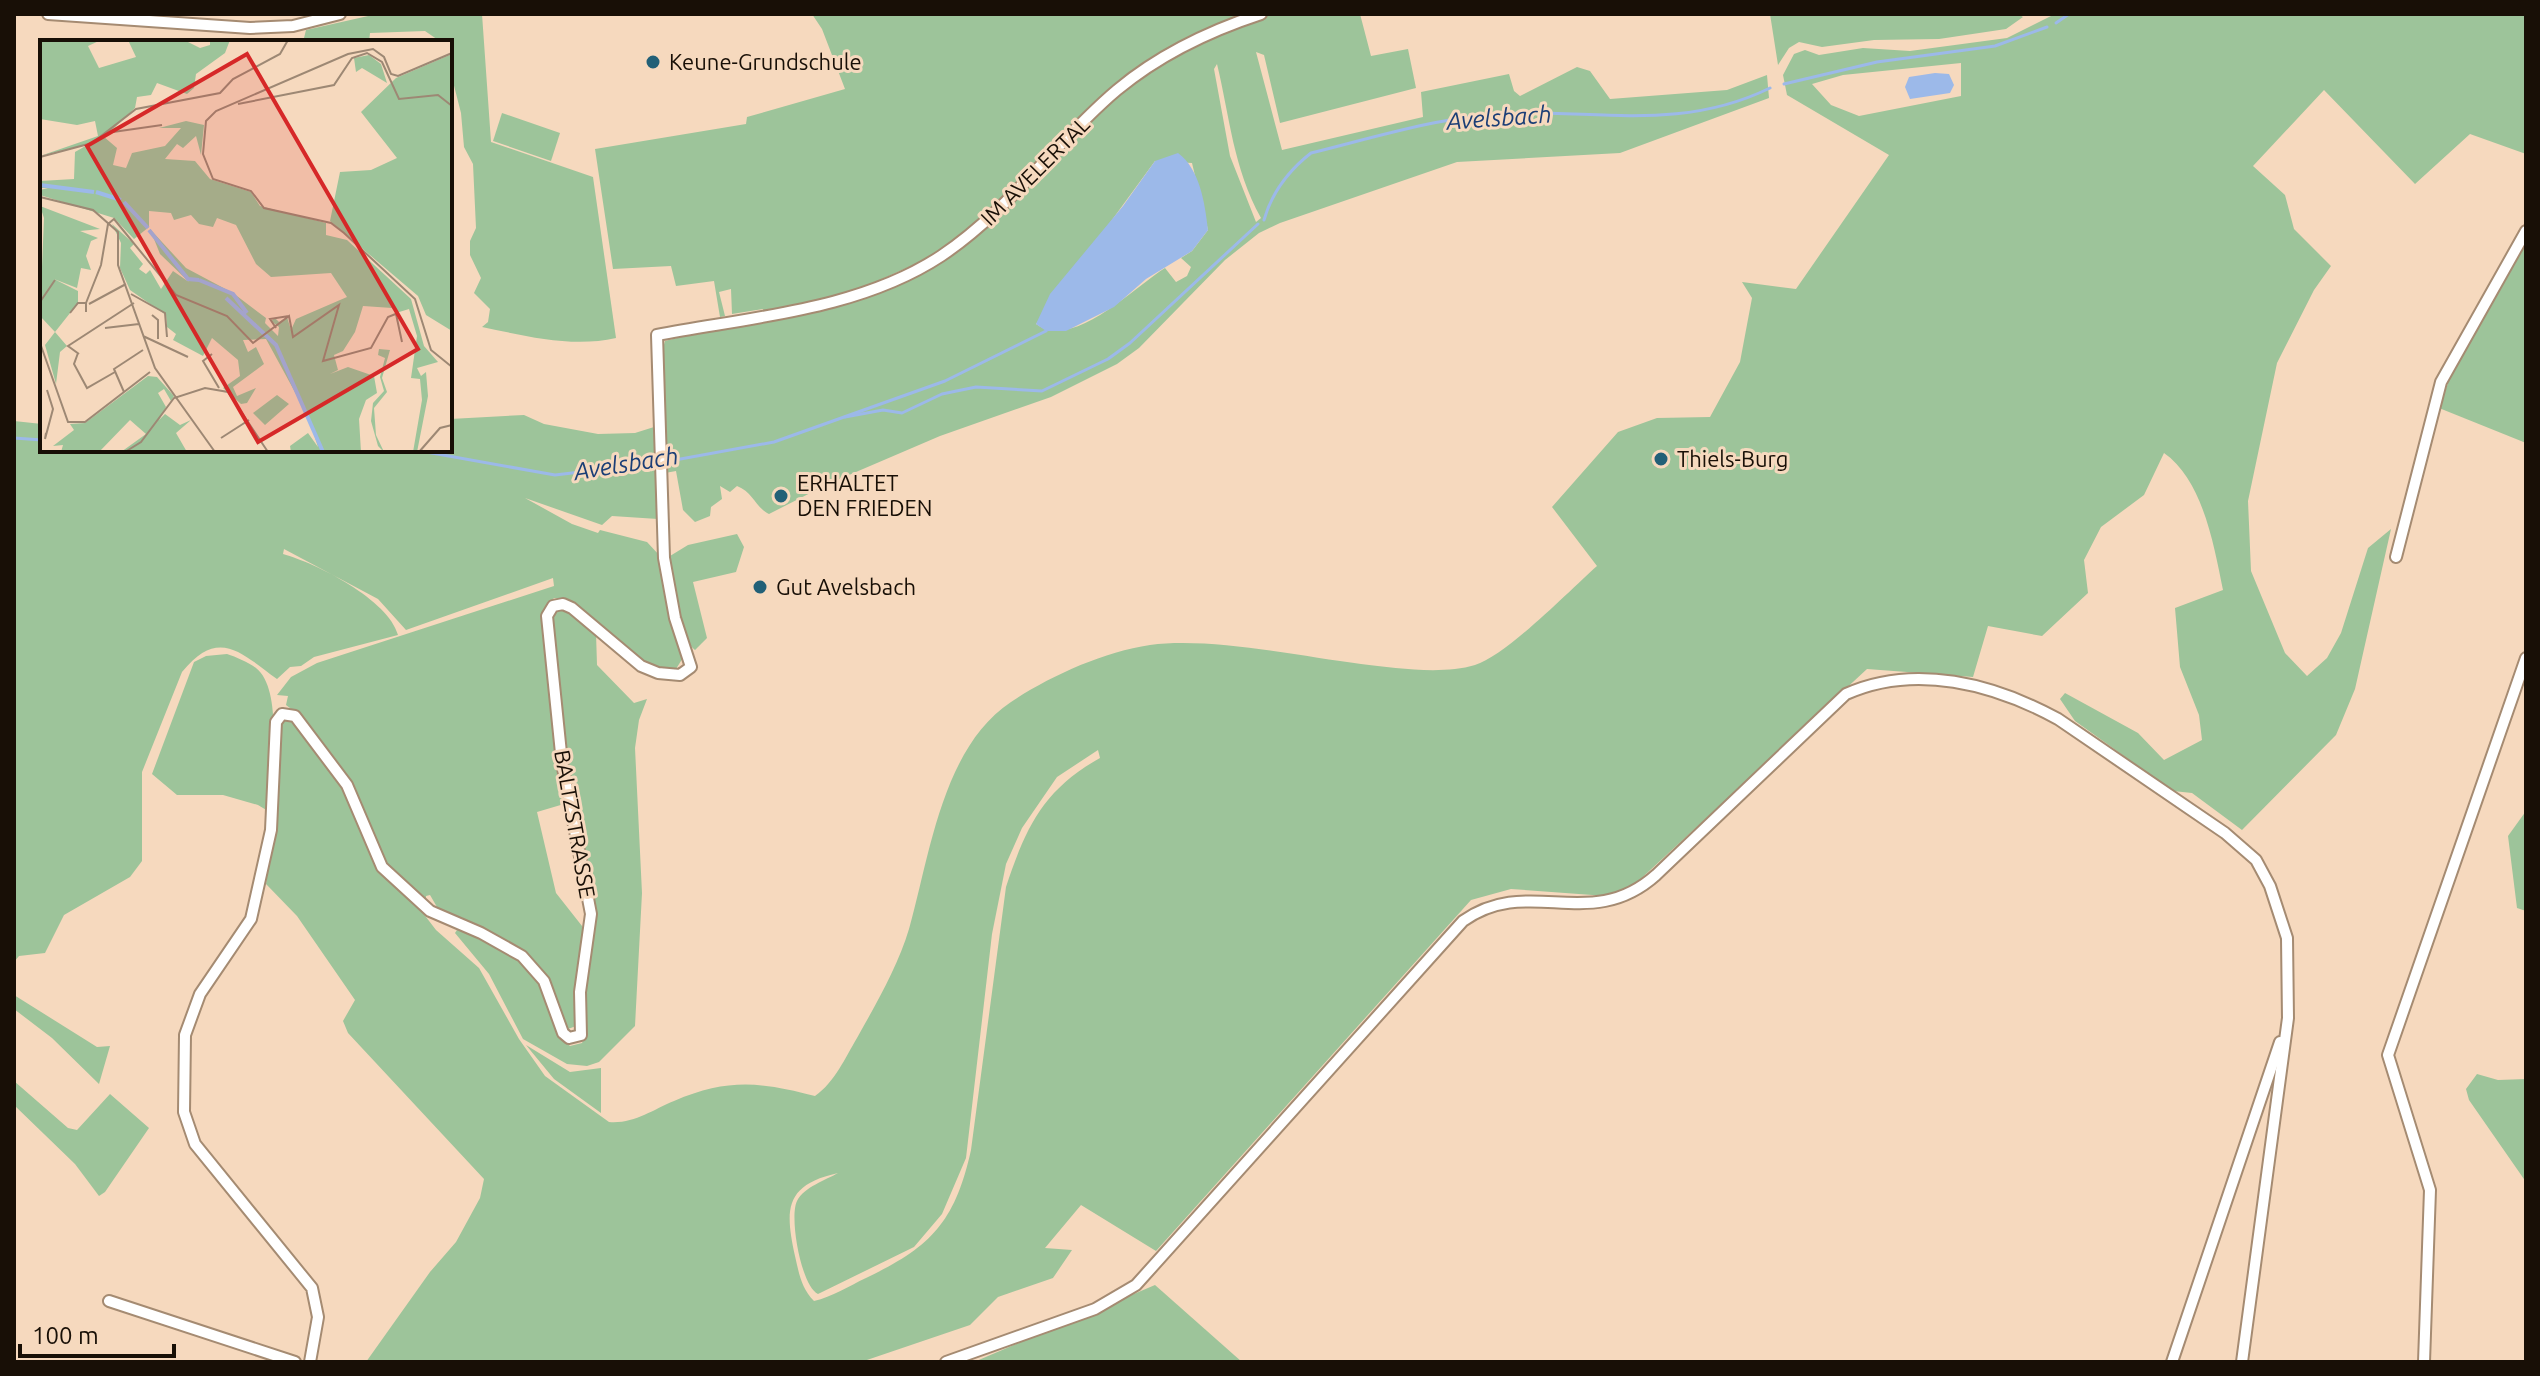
<svg xmlns="http://www.w3.org/2000/svg" width="2540" height="1376" font-family="Ubuntu,sans-serif">
<style>
.green{fill:#9dc49a;fill-rule:evenodd}
.water{fill:#9cb9e9}
.lines{fill:none;stroke-linecap:round;stroke-linejoin:round}
.stream{stroke:#9cb9e9;stroke-width:3}
.street-casing{stroke:#a58b72;stroke-width:14}
.street{stroke:#fff;stroke-width:10}
.poi-dot{fill:#226077;stroke:#f6d9be;stroke-width:3}
.labels{text-anchor:middle;stroke-width:6;stroke-linejoin:round;paint-order:stroke}
.poi-label{font-size:22px;fill:#180f06;stroke:#f6d9be;text-anchor:start}
.street-label{font-size:22px;fill:#180f06;stroke:#f6d9be}
.water-label{font-size:24px;font-style:italic;fill:#1b3e76;stroke:#f6d9be}
.inset-river{fill:none;stroke:#9cb9e9;stroke-width:4}
.inset-road{fill:none;stroke:#9d8874;stroke-width:2}
.view{fill:#d62828;fill-opacity:0.15;stroke:#d62828;stroke-width:4}
.inset-edge{fill:none;stroke:#180f06;stroke-width:4}
</style>
<rect width="100%" height="100%" fill="#f6d9be"/>
<g class="green">
<path d="M377 14H482L491 142 593 177 616 338C572 348 526 336 482 327L488 322 490 309 474 293 481 278 470 255V241L476 228 473 164 464 147 461 113 450 70V42H441L425 31 370 33 369 42H303L306 30Z"/>
<path d="M812 14H1360L1371 56 1408 49 1416 88 1280 123 1264 55 1256 52 1282 150 1423 117 1421 92 1509 74 1514 91 1520 96 1577 67 1590 71 1610 99 1727 90 1767 75 1769 98 1620 153 1457 162 1280 223 1259 233 1225 260 1139 348 1117 364 1051 397 940 436 828 484 769 514C755 507 753 492 737 486L730 492 720 486 722 499 711 507 710 516 695 522 683 510 676 471 665 473 662 351 665 341 896 283 962 236 924 260 851 293 764 312 763 309 732 314 731 289 719 292 725 316 720 317 714 281 676 286 671 266 613 269 595 149 746 124 747 117 845 89 822 29ZM1217 64C1230 118 1233 167 1261 218L1256 222 1230 156 1214 69ZM1155 161 1192 163 1208 230 1192 251 1181 258 1191 267 1187 276 1176 282 1165 268C1134 287 1073 351 1036 324Z"/>
<polygon points="1770,14 2018,14 2023,17 2006,29 1939,39 1874,40 1822,47 1799,42 1789,48 1778,65"/>
<path d="M2055 14H2526V154L2470 134 2415 184 2324 90 2253 166 2285 195 2294 229 2331 266 2314 290 2277 363 2248 501 2251 571 2285 653 2307 676 2327 658 2341 633 2368 548 2391 529 2355 689 2336 735 2242 830 2192 793 2173 791 2075 721 2060 699 2065 693 2138 733 2164 760 2202 740 2199 715 2180 667 2175 608 2223 590C2214 546 2203 480 2164 453L2144 495 2101 527 2084 560 2088 593 2042 636 1988 626 1973 677 1867 669 1633 886 1606 896 1511 889 1471 900 1156 1251 1081 1205 1045 1248 1072 1250 1053 1278 998 1297 970 1325 861 1362H366L430 1272 456 1242 480 1198 484 1179 348 1033 343 1021 355 1000 297 916 266 884 275 823 281 723 299 715 286 705 288 696 277 695 291 677 317 663 554 586 553 578 406 630 378 599 284 549 283 554C316 563 389 600 398 635L314 657 301 666 290 667 277 679C242 654 219 626 182 672L142 772V861L130 877 64 915 45 953 19 956 14 962V421L42 424V450H450V419L524 415 544 424 598 434 635 433 654 427 658 519 612 516 602 525 525 498 572 524 598 533 600 530 647 542 660 556 684 656 676 669 649 666 566 600 554 598 546 607 555 744 564 804 537 812 556 893 582 926 584 937 574 998 576 1026 568 1029 549 980 539 966 499 937 437 907 430 895 426 896V901L406 882 403 887 436 930 479 968 519 1039 545 1076 609 1122C634 1124 652 1110 674 1101 728 1078 761 1082 815 1096 835 1082 845 1058 857 1038 876 1004 898 966 909 929 930 855 942 748 1011 702 1050 676 1103 652 1150 645 1211 637 1299 656 1361 664 1395 668 1442 675 1475 665 1506 656 1570 590 1597 566L1552 507 1618 432 1657 418 1710 417 1740 362 1752 298 1742 282 1796 289 1889 155 1787 95 1783 75 1794 54 1805 50 1819 55 1863 48 1910 51 2007 38ZM1961 63V96L1859 116 1831 105 1812 84 1843 75ZM1098 750 1100 758C1043 790 1026 827 1006 887L971 1150C955 1222 931 1247 866 1278 849 1286 832 1297 814 1301 801 1288 799 1273 795 1256 785 1210 784 1185 838 1173 826 1180 804 1187 797 1201 789 1217 801 1286 818 1294L914 1247 942 1214 966 1158 992 934 1006 864 1022 828 1057 777Z"/>
<polygon points="502,113 560,133 551,161 493,141"/>
<polygon points="2526,242 2526,443 2439,408 2451,375"/>
<path d="M737 534 744 547 736 572 693 582 707 638 695 650C679 638 667 575 670 556L688 545Z"/>
<path d="M558 610H568L596 633 597 665 634 703 647 699 639 720 635 748 642 893 635 1026 599 1062 587 1066 567 1064 523 1039 489 974 455 933 457 930C485 935 529 956 540 984 549 1005 553 1031 570 1046L582 1043 587 1032 584 992 594 923 588 865 567 767 552 620Z"/>
<path d="M227 654C236 657 248 662 256 668 285 691 270 778 268 811L258 805 223 795H177L152 774 194 662 206 656Z"/>
<polygon points="2526,811 2526,911 2517,908 2508,836"/>
<polygon points="14,995 97,1047 110,1046 99,1084 52,1038 14,1009"/>
<polygon points="526,1045 570,1072 601,1068 601,1113 554,1079"/>
<polygon points="2477,1074 2498,1080 2526,1079 2526,1182 2469,1100 2466,1089"/>
<polygon points="14,1081 68,1128 77,1130 110,1094 149,1128 105,1192 99,1196 75,1164 14,1105"/>
<polygon points="1155,1285 1242,1362 974,1362"/>
</g>
<g class="water">
<polygon points="1935,73 1949,74 1954,85 1950,93 1910,99 1905,87 1909,77"/>
<path d="M1178 153C1200 169 1205 204 1208 230L1192 251 1146 279 1114 307 1066 331H1046L1036 324 1050 294 1123 206 1155 161Z"/>
</g>
<g class="lines">
<g class="stream">
<polyline points="2056,23 2069,14"/>
<polyline points="1784,84 1877,62 1995,46 2047,27"/>
<path d="M1264 220C1272 192 1288 171 1311 153 1380 136 1448 114 1519 113 1609 112 1686 129 1770 88"/>
<polyline points="845,417 883,410 902,413 942,394 976,387 1042,391 1108,359 1130,343 1258,224"/>
<polyline points="14,438 42,440"/>
<polyline points="415,450 555,475 657,463"/>
<polyline points="664,462 774,442 945,381 1046,331"/>
</g>
<g class="street-casing">
<g id="street">
<polyline points="48,14 250,28 293,26 340,14"/>
<polyline points="2396,557 2441,382 2526,231"/>
<polyline points="109,1301 295,1362"/>
<path d="M310 1362 318 1317 312 1288 195 1144 184 1112 185 1035 200 994 251 919 271 830 276 722 282 714 295 716 347 785 382 867 430 911 481 933 522 956 544 981 563 1033 569 1038 581 1035 580 992 591 914 562 763 547 616 553 606 563 604 572 608 641 666 658 673 680 675 691 667 675 618 664 558 657 335C751 317 859 310 941 256 1010 210 1055 142 1117 90 1159 55 1209 31 1261 14"/>
<path d="M946 1362 1095 1309 1136 1285 1463 921C1529 874 1590 934 1656 875L1846 694C1915 663 1994 684 2058 719L2225 833 2256 860 2270 886 2287 938 2288 1018 2242 1362"/>
<polyline points="2172,1362 2280,1042"/>
<polyline points="2424,1362 2430,1190 2388,1055 2526,658"/>
</g>
</g>
<use href="#street" class="street"/>
</g>
<g class="poi-dot">
<circle cx="653" cy="62" r="8"/>
<circle cx="1661" cy="459" r="8"/>
<circle cx="781" cy="496" r="8"/>
<circle cx="760" cy="587" r="8"/>
</g>
<g class="labels">
<g class="poi-label">
<text x="669" y="70">Keune-Grundschule</text>
<text x="1677" y="467">Thiels-Burg</text>
<text x="797" y="491">ERHALTET<tspan x="797" dy="25">DEN FRIEDEN</tspan></text>
<text x="776" y="595">Gut Avelsbach</text>
</g>
<g class="street-label">
<text transform="translate(1035 171) rotate(-45)" y="8">IM AVELERTAL</text>
<text transform="translate(575 824) rotate(80)" y="8">BALTZSTRASSE</text>
</g>
<g class="water-label">
<text transform="translate(1499 118) rotate(-4)" y="8">Avelsbach</text>
<text transform="translate(626 464) rotate(-9)" y="8">Avelsbach</text>
</g>
</g>
<g transform="translate(40 40)">
<rect width="412" height="412" fill="#f6d9be"/>
<path d="M0 0H61L48 6 59 28 96 17 88 0H144L160 8 170 5V0H190L185 13 156 34 154 48 147 54 117 43 111 55 97 57 95 68 72 90 48 104 0 116 58 96 55 81 37 85 0 79ZM412 14V291L386 275 378 256 290 181 300 132 331 130 357 118 321 72 356 38ZM329 15 341 24 347 43 322 28 316 32 314 18ZM146 81 164 85 161 115 156 96 143 108 137 104 125 119 155 121 170 139 211 152 220 166 286 183V195L307 200 371 259 384 306 398 322 377 328 381 336 386 332 388 356 377 412H373L382 360 380 339 371 338 377 296 369 269 356 273 352 268 323 266 315 292 303 311 294 315 298 330 290 334 308 327 334 336 337 353 326 360 319 379 321 412H251L250 406 268 393 278 407 268 376 226 299 203 300 208 312 216 307 224 324 193 347 197 356 216 348 207 363 201 364 183 348 200 336 198 320 172 298 163 316 133 300 136 294 127 287 126 275 90 250 80 228 81 203 72 184 94 204 90 208 103 224 99 229 106 234 110 230 121 249 133 231 149 242 120 214 110 189 146 228 193 253 226 278 225 283 238 296 239 287 231 281 235 278 239 282 247 277 251 290 256 279 307 257 291 233 231 237 216 224 196 185 177 178 173 187 159 184 151 175 134 180 131 173 109 171V187L94 199 74 178 0 155V150L8 148H0V141L34 139 35 112 63 96 77 108 73 125 86 128 92 113 125 106 141 88H119ZM0 166 60 189 40 191 58 198 51 201 46 216 51 230 41 228 37 248 14 239 38 251V263L15 292 0 276 4 178ZM15 292 27 306 20 312 16 344 5 305ZM339 309 350 310 342 338 347 352 334 368 336 395 344 412 338 406 331 381 333 363 344 351 340 337 345 318 338 315ZM108 336 117 337 134 356 131 361 124 349 118 353 126 367 119 380 125 374 140 385 151 380 136 393 147 412H81L106 394 90 380 59 412H21L23 405 13 406 34 390 30 384 45 383ZM237 355 249 364 225 385 213 373Z" fill="#9dc49a"/>
<path class="inset-river" d="M0 145 54 152M56 152 81 160M84 162 108 188M109 190 148 239 159 240M159 240 193 254 207 273M186 258 236 305 283 412"/>
<path class="inset-road" d="M412 13 358 36 351 34 344 17 333 9 308 14 176 71 166 81 163 114 173 139 211 151 224 168 291 183 304 193 375 259 391 310 412 327M198 64 294 45 312 18 327 13 342 22 359 59 398 55 412 66M73 92 122 85M0 117 52 103 96 69 180 53 193 39 240 14 248 0M0 157 53 170 78 192V225L115 328 175 412M91 254 125 273 127 297M0 262 15 240M46 263 61 225 68 184 74 179 136 255 187 276 213 303 249 276 253 297 299 265 283 321 331 308 348 277 358 273M49 264 86 244M30 273 38 263H46V272M356 274 362 302M112 275 118 280V299M65 288 99 284M236 288 230 279 249 276M103 296 148 317M0 303 28 382H45L110 332M38 313 34 324 47 348 75 332M39 314 28 306 94 263M172 314 163 321 179 348M84 352 74 329 103 310M6 393 5 399 13 369 7 350M181 398 209 380M85 412 101 402 134 358 165 348 188 352 228 412M379 412 400 388 412 385"/>
<path class="view" d="M207 14 378 309 218 402 47 106Z"/>
<rect width="412" height="412" class="inset-edge"/>
</g>
<rect width="2540" height="1376" fill="none" stroke="#180f06" stroke-width="32"/>
<path d="M20 1344v12h154v-12" fill="none" stroke="#180f06" stroke-width="4"/>
<text x="32" y="1344" font-size="24" fill="#180f06" stroke="#f6d9be" stroke-width="6" paint-order="stroke">100 m</text>
</svg>
